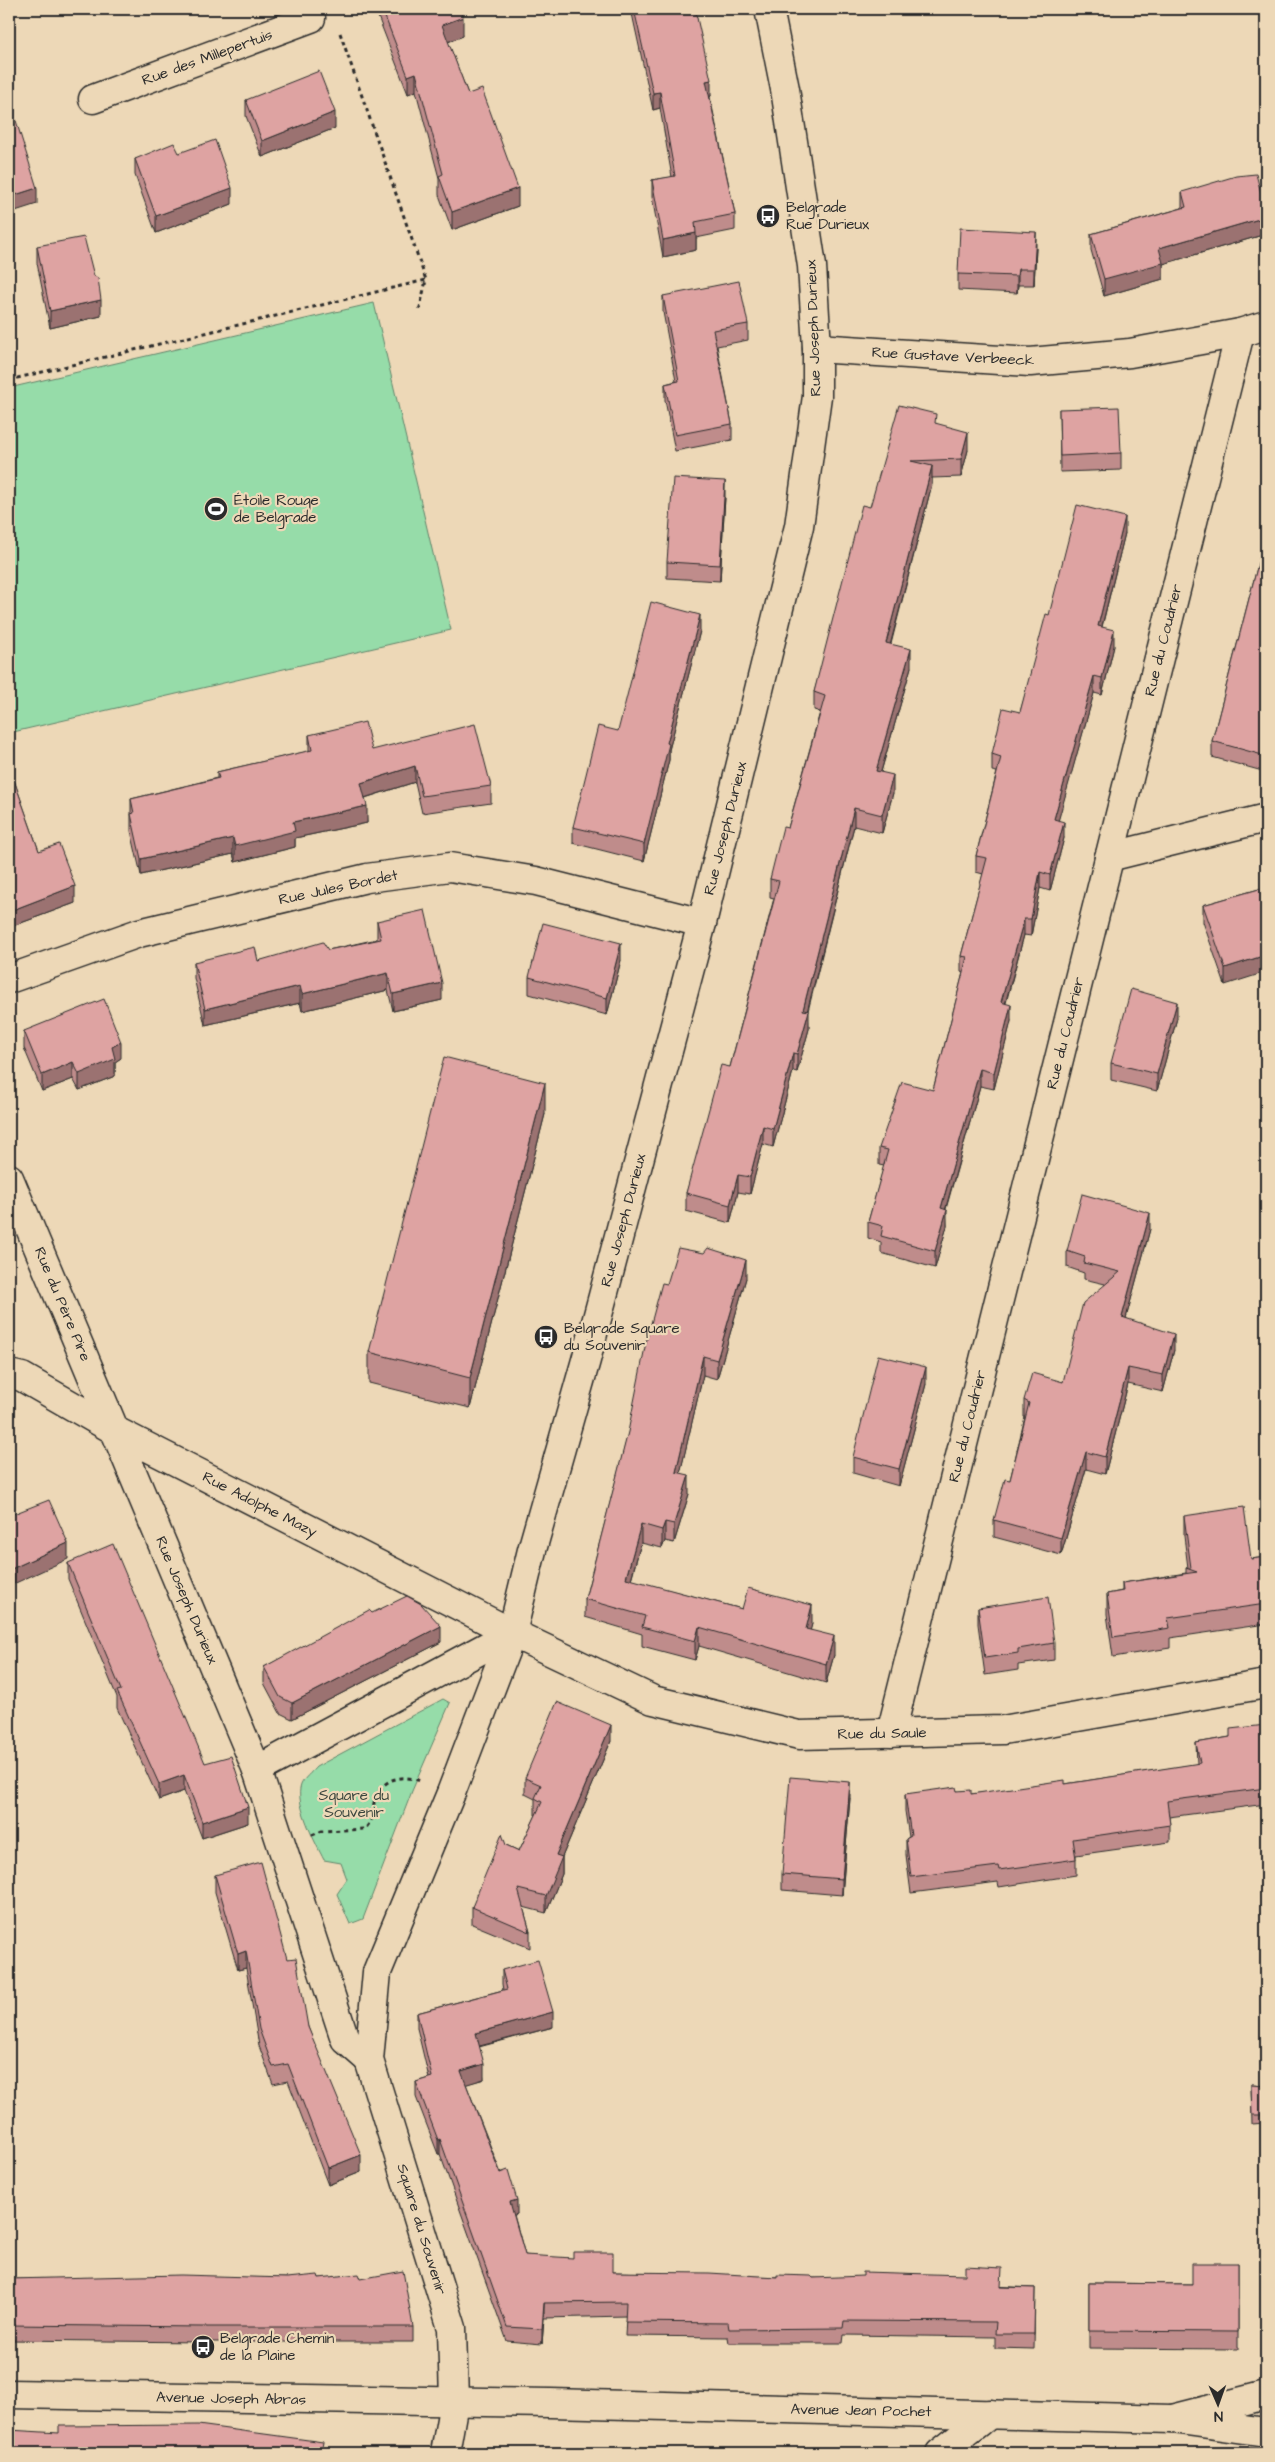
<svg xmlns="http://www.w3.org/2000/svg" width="1275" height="2462" font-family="'Architects Daughter',sans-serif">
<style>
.green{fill:#96dca9;stroke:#60846a}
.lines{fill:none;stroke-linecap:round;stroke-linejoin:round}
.minor-casing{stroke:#2b2b2b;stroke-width:31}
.major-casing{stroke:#2b2b2b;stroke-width:31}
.path{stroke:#2b2b2b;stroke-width:3;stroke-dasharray:4 4;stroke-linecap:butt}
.minor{stroke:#edd8b7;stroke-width:28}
.major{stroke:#edd8b7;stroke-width:28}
.wall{fill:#bf8c8b;stroke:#2b2b2b}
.shaded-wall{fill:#9b7271;stroke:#2b2b2b}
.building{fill:#dea3a2;stroke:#2b2b2b}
.labels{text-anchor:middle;stroke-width:4.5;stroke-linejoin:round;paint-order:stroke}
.street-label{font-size:15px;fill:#2b2b2b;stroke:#edd8b7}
.poi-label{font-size:15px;fill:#2b2b2b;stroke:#edd8b7;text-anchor:start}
.park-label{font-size:15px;fill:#3b463e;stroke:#edd8b7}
</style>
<rect width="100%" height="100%" fill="#edd8b7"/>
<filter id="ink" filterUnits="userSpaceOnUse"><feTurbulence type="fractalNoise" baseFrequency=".02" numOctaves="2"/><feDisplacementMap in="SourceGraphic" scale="10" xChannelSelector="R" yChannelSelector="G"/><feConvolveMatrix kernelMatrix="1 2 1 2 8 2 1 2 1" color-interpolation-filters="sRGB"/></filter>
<g filter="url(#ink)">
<g class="green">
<polygon points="374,303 451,630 9,733 9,388"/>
<path d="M443 1699 450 1703 412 1791 363 1919 350 1924 337 1894 347 1879 341 1863 324 1860C316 1844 294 1803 301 1785 303 1779 312 1772 316 1767Z"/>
</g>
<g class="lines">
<g class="minor-casing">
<g id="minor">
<polyline points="93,99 311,18 308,9"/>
<polyline points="817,348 1030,362 1130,353 1240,333 1266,325"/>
<polyline points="1109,857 1266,818"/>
<polyline points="9,979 139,933 367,878 450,867 536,881 702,923"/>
<polyline points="9,1178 257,1770 345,2039 369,2060"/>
<polyline points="9,1374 22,1377 116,1431 289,1519 512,1633 653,1700 799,1735 1003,1730 1266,1684"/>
<polyline points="891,1733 1240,333"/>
<polyline points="257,1770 512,1633"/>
<polyline points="1172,2419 1266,2395"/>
<polyline points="445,2453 454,2402 452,2328 369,2060 377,1972 451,1793 512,1633 532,1550 586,1360 702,923 799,526 817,396 817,348 812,266 785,89 769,9"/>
<polyline points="940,2453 990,2414"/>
</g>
</g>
<g class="major-casing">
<polyline id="major" points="9,2394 551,2403 1172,2419 1266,2432"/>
</g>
<g class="path">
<polyline points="340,33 426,280 419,312"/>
<polyline points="9,380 426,280"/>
<path d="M312 1835 322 1831 365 1829C375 1817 371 1817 374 1803 379 1780 400 1773 420 1781"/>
</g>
<use href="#minor" class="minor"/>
<use href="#major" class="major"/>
</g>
<g class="wall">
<polygon points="375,9 459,9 463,36 448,42 468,94 518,206 452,230 439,195 439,178 416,91 408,94"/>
<polygon points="631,9 695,9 711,96 710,97 735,214 735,230 696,238 696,250 663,257 652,197 652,180 672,177 660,108 653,110"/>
<polygon points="246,100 335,128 262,157 246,116"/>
<polygon points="179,153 232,204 156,233 135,175 135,159"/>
<polygon points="1182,192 1266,212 1266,234 1163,264 1163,279 1104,296 1091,250 1091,234 1182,208"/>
<polygon points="37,246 94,276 101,316 50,328 37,263"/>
<polygon points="1036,248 1034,285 1018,285 1017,293 958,290 958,274"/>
<polygon points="663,296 748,324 748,340 717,346 732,424 732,440 675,451 665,400 665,384 676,381 663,312"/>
<polygon points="1059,409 1121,453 1121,470 1060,472"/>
<polygon points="936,423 968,450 961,477 932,478 932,484 891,644 911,667 881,772 893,793 882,833 854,826 808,1011 809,1029 797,1072 793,1071 773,1147 763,1144 750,1194 738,1192 730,1223 686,1211 686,1193 730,1067 774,898 770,897 770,879 788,828 820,712 814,710 814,692 870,507"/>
<polygon points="725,497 720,581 667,578 667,562"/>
<polygon points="1125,533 1102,627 1114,646 1102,695 1094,693 1058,820 1064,838 1050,891 1040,888 1031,936 1024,935 1006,1003 1011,1021 994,1089 980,1086 946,1209 947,1226 935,1268 881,1253 881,1242 868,1238 868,1222 884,1166 879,1165 879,1148 933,1090 963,973 961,972 961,956 983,874 976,872 976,856 997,772 992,771 992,754 1020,712 1049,615"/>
<polygon points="1266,533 1266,772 1212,757 1212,741"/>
<polygon points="700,631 669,750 669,760 644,861 573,843 573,827 618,731"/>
<polygon points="309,735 372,750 491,786 491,803 422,813 415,782 365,798 367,823 295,838 295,847 235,862 233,854 141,875 131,831 131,799 217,778 217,772 309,751"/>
<polygon points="9,766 39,851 75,903 10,927 9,925"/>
<polygon points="1266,887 1225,985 1203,922 1203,905"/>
<polygon points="377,921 442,1000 393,1011 388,990 302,1011 300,1003 205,1025 194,978 194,962 258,961 328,950 377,939"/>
<polygon points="621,960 607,1015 529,994 529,977"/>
<polygon points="1177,1018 1157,1091 1111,1080 1111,1063"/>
<polygon points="24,1031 121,1058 115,1062 115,1076 79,1090 73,1079 42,1091 24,1048"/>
<polygon points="545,1114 470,1408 369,1383 369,1352"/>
<polygon points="1150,1229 1126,1318 1174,1350 1163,1392 1128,1384 1105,1474 1086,1469 1061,1555 994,1537 994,1520 1010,1480 1025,1417 1024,1417 1024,1400 1063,1382 1105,1284 1084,1279 1084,1273 1067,1267 1067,1251"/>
<polygon points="746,1278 717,1379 703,1375 680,1473 689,1494 674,1543 665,1541 662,1548 641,1543 631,1580 742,1609 812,1624 810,1630 834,1655 826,1683 699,1646 695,1660 642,1646 642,1634 585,1617 585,1599 667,1284"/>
<polygon points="926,1384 899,1486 853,1473 853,1457"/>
<polygon points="1184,1516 1251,1559 1266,1557 1266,1624 1170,1638 1170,1648 1113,1657 1107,1614 1107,1594 1122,1591 1122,1583 1186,1573 1186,1568 1188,1568 1184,1536"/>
<polygon points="68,1563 205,1763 248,1823 202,1838 184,1791 159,1800 117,1708 117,1697 68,1579"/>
<polygon points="978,1608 1054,1643 1054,1660 1018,1665 1018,1670 985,1675 978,1624"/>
<polygon points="372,1613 441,1642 292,1719 280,1713 264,1683 264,1667"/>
<polygon points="1266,1725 1266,1804 1169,1817 1170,1825 1170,1842 1076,1855 1076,1875 999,1887 998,1882 911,1893 906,1855 906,1839 909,1837 905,1811 905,1794 957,1791 971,1794 1065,1784 1197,1764 1196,1743 1230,1737"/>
<polygon points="611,1741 562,1857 562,1874 546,1913 523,1907 530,1932 530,1948 472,1924 472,1907 506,1845 519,1851 536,1815 535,1815 535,1799 525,1794 525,1778"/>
<polygon points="850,1798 842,1895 782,1890 782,1874"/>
<polygon points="215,1875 287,1959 308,2027 361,2172 328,2185 288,2081 273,2084 259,2046 246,1968 238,1970 215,1892"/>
<polygon points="502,1970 553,2027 479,2047 484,2079 466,2084 517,2214 514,2215 525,2255 613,2272 813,2278 1035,2288 1034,2349 995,2348 995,2337 844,2335 843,2343 729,2343 728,2337 625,2336 626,2316 544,2318 542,2344 507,2341 440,2154 438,2154 416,2097 416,2082 429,2078 417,2028 417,2013 503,1990 502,1984"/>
<polygon points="1251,2084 1266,2085 1266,2123 1252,2124"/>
<polygon points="1238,2263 1238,2349 1089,2348 1089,2283 1192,2284"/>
<polygon points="319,2278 360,2279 413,2327 413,2342 201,2342 9,2340 9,2279"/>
</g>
<g class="shaded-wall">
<polygon points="463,17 463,36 442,44 442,25"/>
<polygon points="416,73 416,91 408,94 408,76"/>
<polygon points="12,74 12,91 9,92 9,75"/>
<polygon points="711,80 711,96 706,97 706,81"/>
<polygon points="660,92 660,108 653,110 653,93"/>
<polygon points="335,112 335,128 262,157 262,141"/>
<polygon points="37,188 37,204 9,213 9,197"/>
<polygon points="232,188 232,204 156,233 156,216"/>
<polygon points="518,188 518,206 452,230 452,212"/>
<polygon points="1266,217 1266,234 1163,264 1163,279 1104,296 1104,279 1159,248"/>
<polygon points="1036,232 1036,248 1034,285 1034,269"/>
<polygon points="696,233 696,250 663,257 663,240"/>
<polygon points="1018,269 1018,285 1017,293 1017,276"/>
<polygon points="101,300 101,316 50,328 50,311"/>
<polygon points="968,432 968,450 961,477 961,459"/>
<polygon points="932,466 932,484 886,661 886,643"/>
<polygon points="725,481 725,497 720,581 720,565"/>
<polygon points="1125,517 1125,533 1098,642 1098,626"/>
<polygon points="700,615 700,631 669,750 669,760 644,861 644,844 667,743"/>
<polygon points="1114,630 1114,646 1102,695 1102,678"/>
<polygon points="911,649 911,667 876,789 876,771"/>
<polygon points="1094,676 1094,693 1054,836 1054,819"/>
<polygon points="415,766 415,782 361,799 361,783"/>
<polygon points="893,775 893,793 882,833 882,815"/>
<polygon points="367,806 367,823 295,838 295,847 235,862 235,846 293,822"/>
<polygon points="854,808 854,826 803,1028 803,1010"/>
<polygon points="1064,822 1064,838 1050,891 1050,875"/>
<polygon points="233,838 233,854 141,875 141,859"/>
<polygon points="1040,872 1040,888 1031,936 1031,919"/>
<polygon points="75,886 75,903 10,927 10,911"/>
<polygon points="1024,919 1024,935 1001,1019 1001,1002"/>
<polygon points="621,943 621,960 607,1015 607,998"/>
<polygon points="1266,955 1266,972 1225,985 1225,968"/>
<polygon points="388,973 388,990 302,1011 302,994"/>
<polygon points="442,983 442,1000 393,1011 393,994"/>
<polygon points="300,986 300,1003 205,1025 205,1009"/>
<polygon points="1177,1002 1177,1018 1157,1091 1157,1074"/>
<polygon points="1011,1005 1011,1021 994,1089 994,1073"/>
<polygon points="809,1011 809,1029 797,1072 797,1054"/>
<polygon points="121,1042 121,1058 115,1062 115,1076 79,1090 79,1074 112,1047"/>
<polygon points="793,1053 793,1071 773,1147 773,1129"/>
<polygon points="73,1062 73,1079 42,1091 42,1075"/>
<polygon points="980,1069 980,1086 941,1225 941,1208"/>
<polygon points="545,1083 545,1114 470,1408 470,1378"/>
<polygon points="763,1126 763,1144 750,1194 750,1177"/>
<polygon points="738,1175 738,1192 730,1223 730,1205"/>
<polygon points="947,1210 947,1226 935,1268 935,1251"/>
<polygon points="1150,1213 1150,1229 1122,1333 1122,1317"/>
<polygon points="746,1260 746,1278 717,1379 717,1360"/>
<polygon points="1174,1334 1174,1350 1163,1392 1163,1375"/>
<polygon points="703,1356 703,1375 676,1491 676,1472"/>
<polygon points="926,1367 926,1384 899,1486 899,1469"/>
<polygon points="1128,1368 1128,1384 1105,1474 1105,1457"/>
<polygon points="1086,1452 1086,1469 1061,1555 1061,1538"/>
<polygon points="689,1475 689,1494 674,1543 674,1524"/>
<polygon points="665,1522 665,1541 662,1548 662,1530"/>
<polygon points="641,1524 641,1543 626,1597 626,1578"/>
<polygon points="68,1543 68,1559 9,1586 9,1570"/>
<polygon points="812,1605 812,1624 806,1648 806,1629"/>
<polygon points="441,1626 441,1642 292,1719 292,1703"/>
<polygon points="699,1627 699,1646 695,1660 695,1641"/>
<polygon points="834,1636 834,1655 826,1683 826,1664"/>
<polygon points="611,1725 611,1741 562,1857 562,1874 546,1913 546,1896 556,1855"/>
<polygon points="184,1775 184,1791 159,1800 159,1784"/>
<polygon points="850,1782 850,1798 842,1895 842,1879"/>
<polygon points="248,1807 248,1823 202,1838 202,1822"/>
<polygon points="246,1951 246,1968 238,1970 238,1954"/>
<polygon points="553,2012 553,2027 476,2047 476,2033"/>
<polygon points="484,2064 484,2079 461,2086 461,2071"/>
<polygon points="440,2139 440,2154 438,2154 438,2140"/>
<polygon points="361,2155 361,2172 328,2185 328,2168"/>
<polygon points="517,2200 517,2214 510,2217 510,2202"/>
<polygon points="544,2303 544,2318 542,2344 542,2329"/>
</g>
<g class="building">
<polygon points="382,9 459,9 463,17 442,25 468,94 482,89 518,188 452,212 439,176 443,174 416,73 408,76"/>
<polygon points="634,9 695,9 711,80 706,81 735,214 695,222 696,233 663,240 652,180 675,176 660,92 653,93"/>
<polygon points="9,63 12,74 9,75"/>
<polygon points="319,71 335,112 262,141 246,100"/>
<polygon points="9,98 37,188 9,197"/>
<polygon points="215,140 232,188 156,216 135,159 174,143 179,153"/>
<polygon points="1256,174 1266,212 1266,217 1159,248 1163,263 1104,279 1091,234 1186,207 1182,192 1236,176"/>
<polygon points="960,228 1036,232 1034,269 1018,269 1017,276 958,274"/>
<polygon points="84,237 94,276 98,278 101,300 50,311 37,246"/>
<polygon points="739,281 748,324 713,330 732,424 675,435 665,384 679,381 663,296"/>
<polygon points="899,405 936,414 935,423 968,432 961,459 911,461 932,466 886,643 911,649 876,771 893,775 882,815 854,808 803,1010 809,1011 797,1054 793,1053 773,1129 763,1126 750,1177 738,1175 730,1205 686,1193 721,1065 730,1067 779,881 770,879 783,827 788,828 825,696 814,692 862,505 870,507"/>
<polygon points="1119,407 1121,453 1060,456 1059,409"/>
<polygon points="673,478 725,481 720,565 667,562"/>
<polygon points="1077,505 1125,517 1098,626 1114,630 1102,678 1094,676 1054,819 1064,822 1050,875 1040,872 1031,919 1024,919 1001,1002 1011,1005 994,1073 980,1069 941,1208 947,1210 935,1251 881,1236 883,1226 868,1222 888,1150 879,1148 902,1082 933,1090 967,957 961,956 987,858 976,856 1001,757 992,754 1003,708 1020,712 1046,614 1049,615"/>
<polygon points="1266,533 1266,756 1212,741"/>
<polygon points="651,602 700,615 667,743 669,744 644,844 573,827 598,726 618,731"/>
<polygon points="365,722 372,750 475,724 491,786 422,796 415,766 361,783 367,806 293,822 295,831 235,846 233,838 141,859 131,814 134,813 131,799 219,778 217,772 312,750 309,735"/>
<polygon points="9,766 39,851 59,844 75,886 10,911 9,908"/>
<polygon points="1266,887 1266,955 1225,968 1203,905"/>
<polygon points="425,910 442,983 393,994 388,973 302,994 300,986 205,1009 194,962 255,947 258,961 323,942 328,950 381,939 377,921"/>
<polygon points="543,923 621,943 607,998 529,977"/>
<polygon points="1131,989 1177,1002 1157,1074 1111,1063"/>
<polygon points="104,999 121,1042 112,1047 115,1059 79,1074 73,1062 42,1075 24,1031"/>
<polygon points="444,1057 545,1083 470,1378 369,1352"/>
<polygon points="1082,1194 1150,1213 1122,1317 1174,1334 1163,1375 1128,1368 1105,1457 1086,1452 1061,1538 994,1520 1005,1479 1010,1480 1029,1403 1024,1400 1032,1373 1063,1382 1083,1303 1120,1272 1084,1263 1085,1257 1067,1251"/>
<polygon points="678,1248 704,1253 708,1248 746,1260 717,1360 703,1356 676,1472 689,1475 674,1524 665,1522 662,1530 641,1524 626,1578 742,1609 748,1588 812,1605 806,1629 834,1636 826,1664 699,1627 695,1641 642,1627 645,1616 585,1599 628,1432 646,1342 662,1283 667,1284"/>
<polygon points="878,1355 926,1367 899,1469 853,1457"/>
<polygon points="49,1500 68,1543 9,1570 9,1510 11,1515"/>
<polygon points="1244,1507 1251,1559 1266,1557 1266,1604 1168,1618 1170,1628 1113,1637 1107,1594 1123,1591 1122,1583 1197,1572 1186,1568 1191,1568 1184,1516"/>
<polygon points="113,1544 205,1763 231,1756 248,1807 202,1822 184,1775 159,1784 117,1691 121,1690 68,1563"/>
<polygon points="407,1596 421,1604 441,1626 292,1703 280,1697 264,1667 369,1610 372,1613"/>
<polygon points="1048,1597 1054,1643 1018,1649 1018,1653 985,1658 978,1608"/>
<polygon points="557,1702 611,1725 556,1855 562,1857 546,1896 518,1889 530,1932 472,1907 502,1834 506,1845 519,1851 542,1802 535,1798 541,1785 525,1778"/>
<polygon points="1266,1725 1266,1788 1167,1801 1170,1825 1073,1839 1076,1859 999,1870 998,1866 911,1877 906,1839 911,1836 905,1794 956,1787 957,1791 971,1790 971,1794 1065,1780 1065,1784 1200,1763 1196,1743 1230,1737 1230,1729"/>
<polygon points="790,1777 850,1782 842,1879 782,1874"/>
<polygon points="261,1862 287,1959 296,1958 308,2027 361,2155 328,2168 288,2064 273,2067 259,2029 246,1951 238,1954 215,1875"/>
<polygon points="538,1960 553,2012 476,2033 484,2064 461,2071 500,2173 508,2170 517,2200 510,2202 525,2255 573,2258 573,2252 613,2252 613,2272 709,2273 777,2277 777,2275 811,2276 813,2278 863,2276 863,2272 965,2275 965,2266 1002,2268 1001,2287 1035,2288 1034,2334 995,2334 996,2322 844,2321 843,2328 729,2329 728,2323 625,2322 626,2302 544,2303 542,2329 507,2327 440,2139 438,2140 416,2082 432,2077 417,2013 507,1989 502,1970"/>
<polygon points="1251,2084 1266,2085 1266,2115 1252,2115"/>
<polygon points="1192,2263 1238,2263 1238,2332 1089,2331 1089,2283 1192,2284"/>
<polygon points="403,2271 413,2327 201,2327 9,2325 9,2279 181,2275 287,2278 318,2275 319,2278 358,2274 360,2279"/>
<polygon points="198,2425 323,2442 321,2453 9,2453 9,2430 59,2433 59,2426"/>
</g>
</g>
<defs>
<g id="bus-disc" transform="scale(1.25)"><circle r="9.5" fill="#2b2b2b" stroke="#edd8b7"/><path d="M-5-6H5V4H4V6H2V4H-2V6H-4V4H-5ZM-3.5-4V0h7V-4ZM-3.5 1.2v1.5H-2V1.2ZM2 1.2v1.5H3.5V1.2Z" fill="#fff"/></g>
<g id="stadium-disc" transform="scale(1.25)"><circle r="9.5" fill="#2b2b2b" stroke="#edd8b7"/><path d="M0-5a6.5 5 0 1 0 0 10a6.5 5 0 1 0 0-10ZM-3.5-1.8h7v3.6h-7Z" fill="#fff"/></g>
</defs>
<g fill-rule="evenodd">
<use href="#bus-disc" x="768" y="216"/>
<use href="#stadium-disc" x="216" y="509"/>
<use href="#bus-disc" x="546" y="1337"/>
<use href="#bus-disc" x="203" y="2347"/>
</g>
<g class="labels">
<g class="street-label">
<text transform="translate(207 57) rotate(-20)" y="5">Rue des Millepertuis</text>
<text transform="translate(813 328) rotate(-92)" y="5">Rue Joseph Durieux</text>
<text transform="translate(953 356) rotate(3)" y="5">Rue Gustave Verbeeck</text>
<text transform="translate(1163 640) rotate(-76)" y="5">Rue du Coudrier</text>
<text transform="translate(725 828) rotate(-76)" y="5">Rue Joseph Durieux</text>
<text transform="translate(338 887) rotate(-12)" y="5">Rue Jules Bordet</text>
<text transform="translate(1065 1033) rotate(-76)" y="5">Rue du Coudrier</text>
<text transform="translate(623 1220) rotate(-75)" y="5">Rue Joseph Durieux</text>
<text transform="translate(63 1304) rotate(67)" y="5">Rue du Père Pire</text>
<text transform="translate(967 1426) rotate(-76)" y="5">Rue du Coudrier</text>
<text transform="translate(260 1504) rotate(27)" y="5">Rue Adolphe Mazy</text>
<text transform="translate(187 1600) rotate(67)" y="5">Rue Joseph Durieux</text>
<text transform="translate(882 1733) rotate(-1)" y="5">Rue du Saule</text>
<text transform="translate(422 2229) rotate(73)" y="5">Square du Souvenir</text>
<text transform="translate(231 2398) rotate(1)" y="5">Avenue Joseph Abras</text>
<text transform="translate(861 2410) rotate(1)" y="5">Avenue Jean Pochet</text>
</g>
<g class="poi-label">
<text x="786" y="212">Belgrade<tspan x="786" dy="17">Rue Durieux</tspan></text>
<text x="234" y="505">Étoile Rouge<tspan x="234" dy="17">de Belgrade</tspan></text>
<text x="564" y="1333">Belgrade Square<tspan x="564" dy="17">du Souvenir</tspan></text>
<text x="220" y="2343">Belgrade Chemin<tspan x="220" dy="17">de la Plaine</tspan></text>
</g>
<g class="park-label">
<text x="354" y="1800">Square du<tspan x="354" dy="17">Souvenir</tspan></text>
</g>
</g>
<rect width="1275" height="2462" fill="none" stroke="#edd8b7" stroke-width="30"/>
<rect x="15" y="15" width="1245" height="2432" fill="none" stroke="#2b2b2b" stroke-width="2" filter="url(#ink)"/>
<g transform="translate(1218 2404) rotate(178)" stroke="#edd8b7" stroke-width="4" paint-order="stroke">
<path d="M0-4L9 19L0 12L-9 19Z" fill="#2b2b2b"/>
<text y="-8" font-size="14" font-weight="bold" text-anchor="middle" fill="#2b2b2b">N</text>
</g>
</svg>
